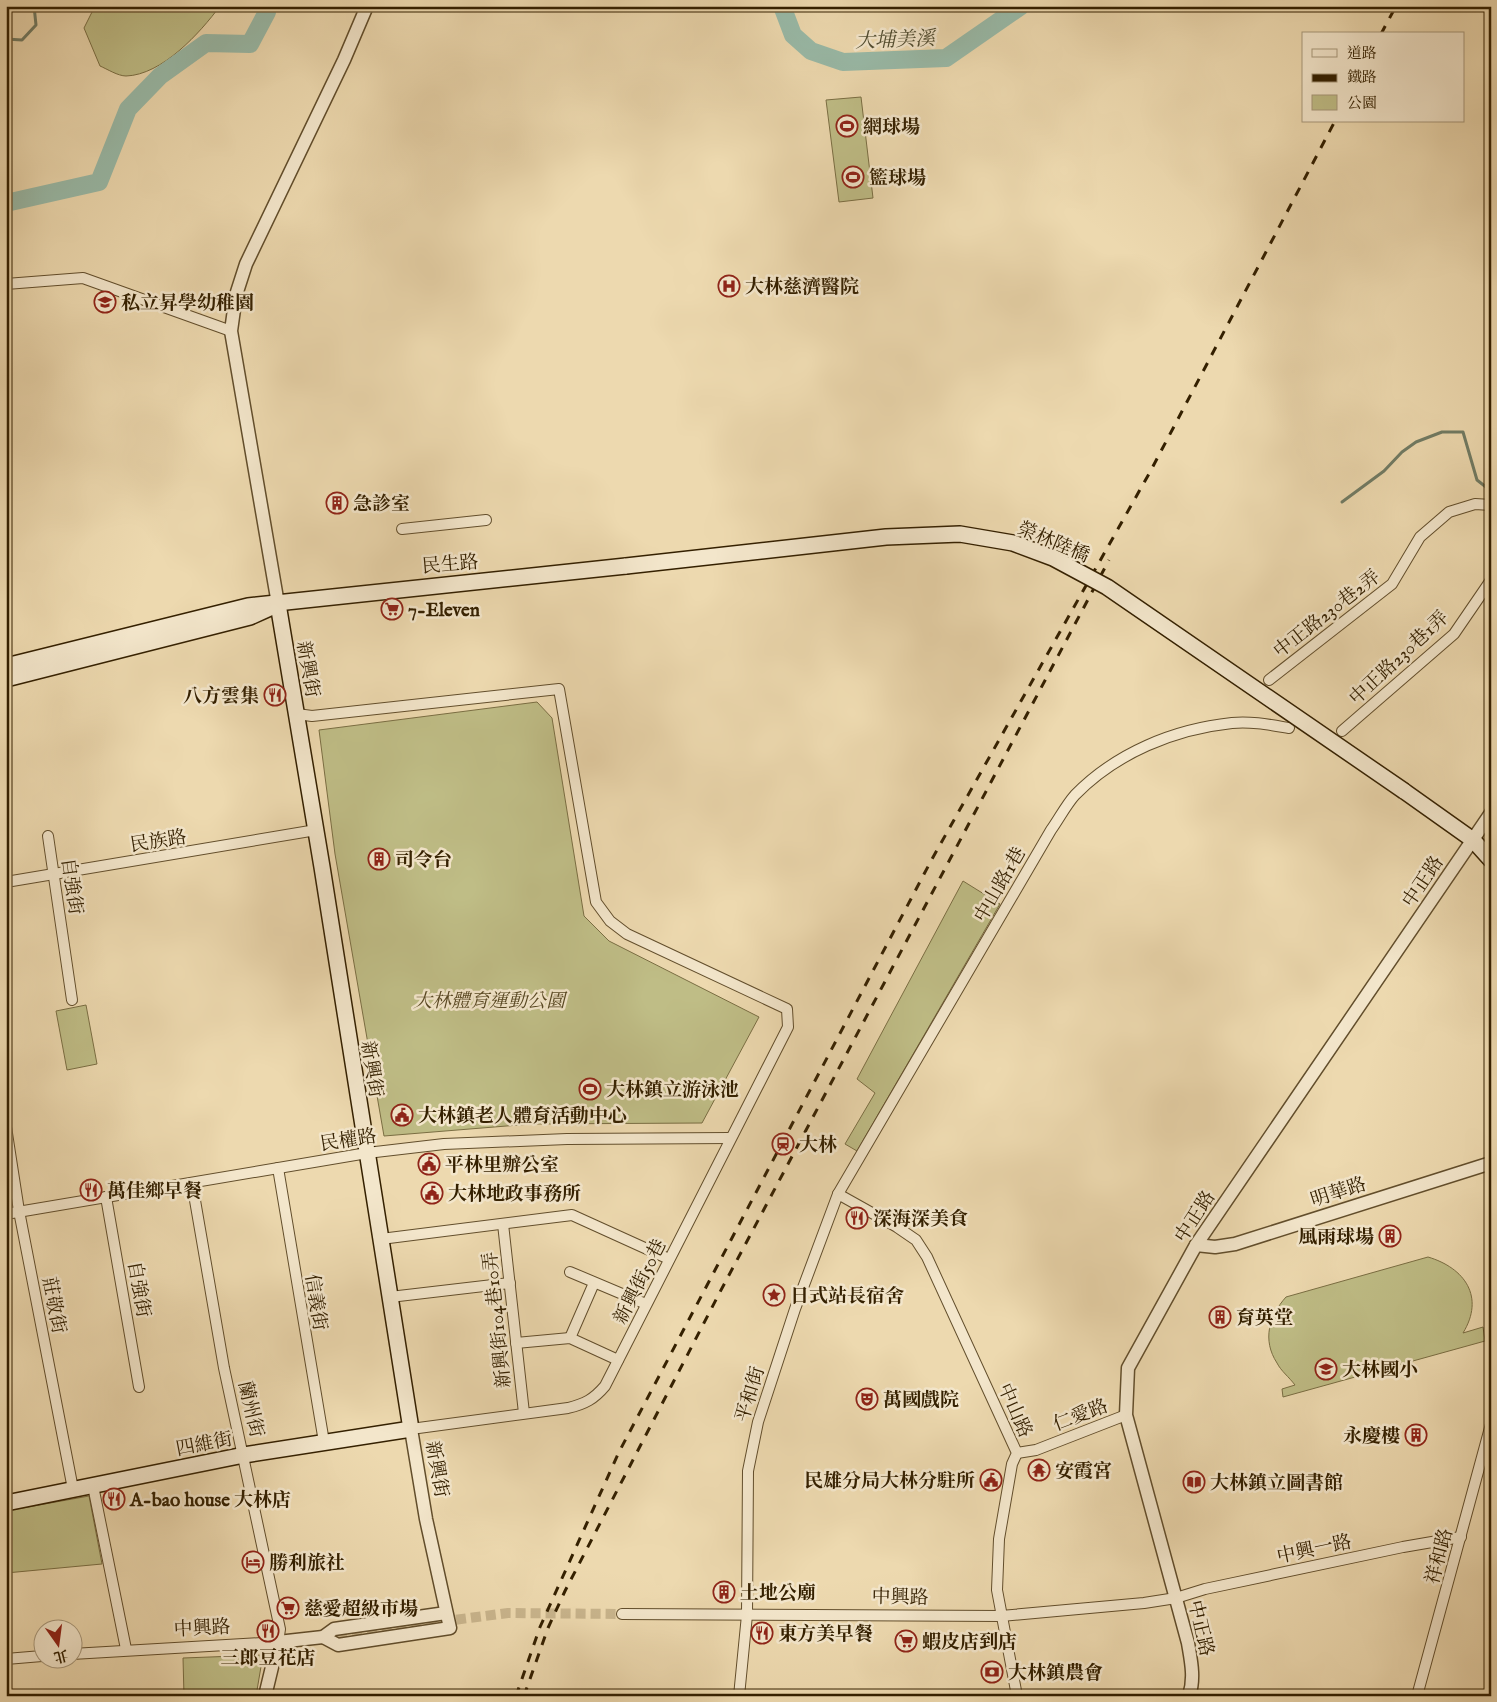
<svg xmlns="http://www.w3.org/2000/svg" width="1497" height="1702" font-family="'IM FELL English','Noto Serif TC',serif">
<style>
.green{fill:#bfbd86;stroke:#7a6e43}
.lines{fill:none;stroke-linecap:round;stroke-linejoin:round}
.stream{stroke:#717c65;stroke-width:3}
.river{stroke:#99baa8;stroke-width:18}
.minor-tunnel{stroke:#c8b48c;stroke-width:10;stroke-dasharray:10 5;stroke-linecap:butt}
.minor-casing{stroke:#624e2c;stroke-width:12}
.tertiary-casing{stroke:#624e2c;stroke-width:15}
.secondary-casing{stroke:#342000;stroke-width:18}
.minor{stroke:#f3e6cb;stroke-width:10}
.tertiary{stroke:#f3e6cb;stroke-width:12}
.secondary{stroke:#f3e6cb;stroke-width:15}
.rail{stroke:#342000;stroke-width:3;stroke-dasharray:9 9;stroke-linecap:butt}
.secondary-bridge-casing{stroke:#342000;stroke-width:18;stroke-linecap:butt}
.secondary-bridge{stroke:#f3e6cb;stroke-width:15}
.labels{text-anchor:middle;stroke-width:5;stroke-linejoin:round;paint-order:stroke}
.poi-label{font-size:19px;font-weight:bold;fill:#342000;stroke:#f3e6cb;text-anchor:start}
.street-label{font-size:19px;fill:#342000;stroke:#f3e6cb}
.park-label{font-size:19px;font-style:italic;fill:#574722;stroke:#f3e6cb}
.water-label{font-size:20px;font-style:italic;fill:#524e32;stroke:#f3e6cb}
</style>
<rect width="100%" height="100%" fill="#edd9af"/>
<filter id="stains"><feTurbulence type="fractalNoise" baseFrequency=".004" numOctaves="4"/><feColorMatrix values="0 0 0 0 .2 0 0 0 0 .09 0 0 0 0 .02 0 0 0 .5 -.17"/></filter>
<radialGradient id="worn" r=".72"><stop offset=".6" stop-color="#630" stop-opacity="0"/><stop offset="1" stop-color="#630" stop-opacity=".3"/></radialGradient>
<g class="green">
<path d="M95 6H220C200 33 162 75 126 76 118 76 107 69 100 66L84 28Z"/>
<polygon points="861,97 873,198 839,202 826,100"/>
<polygon points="537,702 552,718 584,916 609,941 759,1017 702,1123 531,1124 384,1136 335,854 319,730"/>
<polygon points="963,881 1000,904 857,1151 845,1144 875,1093 857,1079"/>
<polygon points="86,1005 97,1064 67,1070 56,1011"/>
<path d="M1428 1257C1465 1268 1485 1297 1463 1333L1483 1327 1485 1341 1283 1397 1282 1389 1295 1385C1289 1377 1281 1371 1277 1363 1262 1340 1269 1316 1286 1297Z"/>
<polygon points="89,1496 102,1564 6,1573 6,1511"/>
<polygon points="263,1655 256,1696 184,1696 183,1658"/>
</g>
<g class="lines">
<g class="stream">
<polyline points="6,39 22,40 36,25 34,6"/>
<polyline points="1342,502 1384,471 1402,452 1416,442 1442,432 1463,432 1477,480 1491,491"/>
<polyline points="1482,1696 1491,1685"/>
</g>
<g class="river">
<polyline points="782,6 793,35 811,51 843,62 946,58 1021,6"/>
<polyline points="6,203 99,182 128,109 160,76 206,43 250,44 267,12 264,6"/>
</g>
<polyline class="minor-tunnel" points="337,1635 508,1613 622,1614"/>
<g class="minor-casing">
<g id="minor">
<polyline points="6,284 83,278 231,331"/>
<polyline points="402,529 486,520"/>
<polyline points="1269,680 1392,584 1420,537 1449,512 1475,504 1491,505"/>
<path d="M297 714 312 716 559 689 596 902 610 921 627 934 787 1009 788 1027 605 1386C594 1399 585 1404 568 1408L411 1429"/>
<polyline points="1342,731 1454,634 1491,580"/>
<polyline points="48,836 72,1000"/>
<polyline points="6,882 316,830"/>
<polyline points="6,1127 19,1211 73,1489"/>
<polyline points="278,1168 324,1442"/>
<polyline points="838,1194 897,1227 916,1240 927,1257 1017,1453 1012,1464 999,1539 997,1590 1017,1696"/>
<polyline points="106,1197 139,1387"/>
<polyline points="6,1214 367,1153 444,1144 567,1139 730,1138"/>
<polyline points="503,1224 524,1413"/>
<polyline points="381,1239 572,1215 669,1259"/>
<polyline points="570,1272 646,1304"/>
<polyline points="390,1297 510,1283"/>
<polyline points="570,1338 594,1283"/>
<polyline points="516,1343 570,1338 618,1360"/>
<polyline points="1017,1453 1036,1450 1126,1415"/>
<polyline points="93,1486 126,1649"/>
<polyline points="622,1614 1001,1616 1144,1603 1176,1598 1205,1589 1403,1547 1461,1537"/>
<polyline points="72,1654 278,1642 280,1629 224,1368 192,1183"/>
<polyline points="6,1659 42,1656"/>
<path d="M739 1696 747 1615 748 1471 758 1422 795 1309 838 1194 1051 830C1059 819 1066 805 1075 795 1116 753 1174 729 1232 723 1251 721 1271 725 1289 728"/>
<polyline points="1417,1696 1491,1424"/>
</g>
</g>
<g class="tertiary-casing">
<g id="tertiary">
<polyline points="278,604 231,331 236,295 246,264 344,60 367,6"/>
<polyline points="1196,1245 1215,1247 1235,1244 1491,1163"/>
<polyline points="323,1637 338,1645 450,1628 426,1519 411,1429"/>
<polyline points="265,1696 278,1642 323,1637 334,1629 446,1613"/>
<path d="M1189 1696C1195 1678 1191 1661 1188 1643L1126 1415 1128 1368 1196 1245 1491 813"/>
</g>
</g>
<g class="secondary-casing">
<g id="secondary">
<polyline points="6,666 248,606 626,566"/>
<polyline points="6,679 250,617 270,608"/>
<polyline points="1404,791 1473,840 1491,860"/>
<polyline points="6,1503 244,1455 411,1429 322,867 278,604"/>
</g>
</g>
<use href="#minor" class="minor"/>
<use href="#tertiary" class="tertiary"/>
<use href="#secondary" class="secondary"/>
<g class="rail">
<polyline points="1381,34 1396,6"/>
<polyline points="516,1696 540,1627 619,1452 932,859 1150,472 1335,121"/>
<polyline points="524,1696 548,1628 565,1591 720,1292 1109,560"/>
</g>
<g class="secondary-bridge-casing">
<polyline id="secondary-bridge" points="626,566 886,537 960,534 1013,543 1053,558 1107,587 1404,791"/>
</g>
<use href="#secondary-bridge" class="secondary-bridge"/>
</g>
<defs>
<g id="stadium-ring" transform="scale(1.125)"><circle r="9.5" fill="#f3e6cb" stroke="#8f2418" stroke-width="1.5"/><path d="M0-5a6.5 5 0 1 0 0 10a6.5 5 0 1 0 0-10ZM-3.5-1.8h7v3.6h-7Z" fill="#8f2418"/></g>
<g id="hospital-ring" transform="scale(1.125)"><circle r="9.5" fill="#f3e6cb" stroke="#8f2418" stroke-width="1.5"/><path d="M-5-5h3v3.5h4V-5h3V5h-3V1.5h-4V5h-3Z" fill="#8f2418"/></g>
<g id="school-ring" transform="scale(1.125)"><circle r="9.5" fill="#f3e6cb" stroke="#8f2418" stroke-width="1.5"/><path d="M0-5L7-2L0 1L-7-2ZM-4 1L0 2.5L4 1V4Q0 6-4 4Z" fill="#8f2418"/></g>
<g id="building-ring" transform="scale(1.125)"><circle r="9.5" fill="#f3e6cb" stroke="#8f2418" stroke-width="1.5"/><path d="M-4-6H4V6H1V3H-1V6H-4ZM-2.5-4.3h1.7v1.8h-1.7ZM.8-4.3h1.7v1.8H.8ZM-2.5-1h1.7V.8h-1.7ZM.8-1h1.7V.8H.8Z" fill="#8f2418"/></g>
<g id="supermarket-ring" transform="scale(1.125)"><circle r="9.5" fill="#f3e6cb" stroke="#8f2418" stroke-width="1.5"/><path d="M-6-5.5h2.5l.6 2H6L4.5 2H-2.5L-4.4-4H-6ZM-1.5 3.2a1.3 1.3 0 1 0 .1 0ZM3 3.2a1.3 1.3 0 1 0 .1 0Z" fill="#8f2418"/></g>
<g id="restaurant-ring" transform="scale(1.125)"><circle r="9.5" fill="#f3e6cb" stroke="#8f2418" stroke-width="1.5"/><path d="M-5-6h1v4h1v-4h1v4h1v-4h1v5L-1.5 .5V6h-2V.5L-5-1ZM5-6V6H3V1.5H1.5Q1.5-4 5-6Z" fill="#8f2418"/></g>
<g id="civic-ring" transform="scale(1.125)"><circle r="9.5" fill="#f3e6cb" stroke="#8f2418" stroke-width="1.5"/><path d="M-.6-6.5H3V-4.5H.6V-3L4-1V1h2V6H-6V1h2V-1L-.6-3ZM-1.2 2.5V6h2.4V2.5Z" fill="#8f2418"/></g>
<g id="station-ring" transform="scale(1.125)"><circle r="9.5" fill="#f3e6cb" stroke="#8f2418" stroke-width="1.5"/><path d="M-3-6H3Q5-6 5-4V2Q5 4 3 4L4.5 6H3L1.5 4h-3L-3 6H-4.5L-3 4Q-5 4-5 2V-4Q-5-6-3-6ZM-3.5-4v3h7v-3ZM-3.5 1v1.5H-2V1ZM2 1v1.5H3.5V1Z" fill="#8f2418"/></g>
<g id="sight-ring" transform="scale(1.125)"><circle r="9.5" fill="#f3e6cb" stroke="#8f2418" stroke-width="1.5"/><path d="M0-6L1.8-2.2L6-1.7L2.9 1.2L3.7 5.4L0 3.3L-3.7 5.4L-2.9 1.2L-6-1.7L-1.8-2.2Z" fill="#8f2418"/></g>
<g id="theatre-ring" transform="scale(1.125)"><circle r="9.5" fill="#f3e6cb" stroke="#8f2418" stroke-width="1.5"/><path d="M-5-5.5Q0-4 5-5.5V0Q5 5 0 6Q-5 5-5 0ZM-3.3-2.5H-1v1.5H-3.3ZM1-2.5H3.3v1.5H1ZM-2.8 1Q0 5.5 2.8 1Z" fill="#8f2418"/></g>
<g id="temple-ring" transform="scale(1.125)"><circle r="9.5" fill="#f3e6cb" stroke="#8f2418" stroke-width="1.5"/><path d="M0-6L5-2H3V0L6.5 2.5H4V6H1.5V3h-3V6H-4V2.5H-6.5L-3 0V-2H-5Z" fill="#8f2418"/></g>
<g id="library-ring" transform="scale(1.125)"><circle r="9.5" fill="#f3e6cb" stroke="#8f2418" stroke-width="1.5"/><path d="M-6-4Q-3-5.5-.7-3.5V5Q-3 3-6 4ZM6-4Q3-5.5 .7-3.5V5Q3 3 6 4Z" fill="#8f2418"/></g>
<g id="hotel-ring" transform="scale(1.125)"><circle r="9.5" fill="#f3e6cb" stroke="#8f2418" stroke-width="1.5"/><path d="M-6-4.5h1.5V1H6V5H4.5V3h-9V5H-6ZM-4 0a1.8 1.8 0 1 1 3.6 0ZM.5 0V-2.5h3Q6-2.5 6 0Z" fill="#8f2418"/></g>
<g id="bank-ring" transform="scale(1.125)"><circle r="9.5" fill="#f3e6cb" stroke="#8f2418" stroke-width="1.5"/><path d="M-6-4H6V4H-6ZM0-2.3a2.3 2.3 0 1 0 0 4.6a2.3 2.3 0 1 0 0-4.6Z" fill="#8f2418"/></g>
</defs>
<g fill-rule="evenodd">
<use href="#stadium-ring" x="847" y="126"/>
<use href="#stadium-ring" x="853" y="177"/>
<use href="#hospital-ring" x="729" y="286"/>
<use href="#school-ring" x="105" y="302"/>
<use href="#building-ring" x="337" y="503"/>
<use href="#supermarket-ring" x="392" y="609"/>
<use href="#restaurant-ring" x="275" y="695"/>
<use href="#building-ring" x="379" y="859"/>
<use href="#stadium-ring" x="590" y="1089"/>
<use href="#civic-ring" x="402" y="1115"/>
<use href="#station-ring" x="783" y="1144"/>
<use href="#civic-ring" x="429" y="1164"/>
<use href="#restaurant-ring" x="91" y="1190"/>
<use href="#civic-ring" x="432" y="1193"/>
<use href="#restaurant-ring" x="857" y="1218"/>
<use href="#building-ring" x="1390" y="1236"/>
<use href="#sight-ring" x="774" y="1295"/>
<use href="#building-ring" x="1220" y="1317"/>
<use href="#school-ring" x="1326" y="1369"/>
<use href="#theatre-ring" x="867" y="1399"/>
<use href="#building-ring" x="1416" y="1435"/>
<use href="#temple-ring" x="1039" y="1470"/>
<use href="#civic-ring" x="991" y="1480"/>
<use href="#library-ring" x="1194" y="1482"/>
<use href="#restaurant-ring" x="114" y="1499"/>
<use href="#hotel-ring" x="253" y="1562"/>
<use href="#building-ring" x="724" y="1592"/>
<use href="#supermarket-ring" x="288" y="1608"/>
<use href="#restaurant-ring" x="268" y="1631"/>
<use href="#restaurant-ring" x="762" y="1633"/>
<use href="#supermarket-ring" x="906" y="1641"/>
<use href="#bank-ring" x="992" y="1672"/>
</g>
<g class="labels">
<g class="poi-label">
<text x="863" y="133">網球場</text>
<text x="869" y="184">籃球場</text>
<text x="745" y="293">大林慈濟醫院</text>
<text x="121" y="309">私立昇學幼稚園</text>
<text x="353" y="510">急診室</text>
<text x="408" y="616">7-Eleven</text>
<text x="259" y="702" text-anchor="end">八方雲集</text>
<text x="395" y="866">司令台</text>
<text x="606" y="1096">大林鎮立游泳池</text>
<text x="418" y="1122">大林鎮老人體育活動中心</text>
<text x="799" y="1151">大林</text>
<text x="445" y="1171">平林里辦公室</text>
<text x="107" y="1197">萬佳鄉早餐</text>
<text x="448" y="1200">大林地政事務所</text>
<text x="873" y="1225">深海深美食</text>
<text x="1374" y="1243" text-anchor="end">風雨球場</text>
<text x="790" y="1302">日式站長宿舍</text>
<text x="1236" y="1324">育英堂</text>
<text x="1342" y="1376">大林國小</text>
<text x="883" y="1406">萬國戲院</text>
<text x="1400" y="1442" text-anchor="end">永慶樓</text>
<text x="1055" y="1477">安霞宮</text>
<text x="975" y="1487" text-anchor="end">民雄分局大林分駐所</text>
<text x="1210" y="1489">大林鎮立圖書館</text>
<text x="130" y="1506">A-bao house 大林店</text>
<text x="269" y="1569">勝利旅社</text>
<text x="740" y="1599">土地公廟</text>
<text x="304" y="1615">慈愛超級市場</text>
<text x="778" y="1640">東方美早餐</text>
<text x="922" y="1648">蝦皮店到店</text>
<text x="268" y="1664" text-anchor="middle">三郎豆花店</text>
<text x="1008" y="1679">大林鎮農會</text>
</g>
<g class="street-label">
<text transform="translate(1054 541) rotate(23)" y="7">榮林陸橋</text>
<text transform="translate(450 563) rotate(-5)" y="7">民生路</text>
<text transform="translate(1326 613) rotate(-38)" y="7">中正路230巷2弄</text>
<text transform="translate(1398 657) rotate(-43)" y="7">中正路230巷1弄</text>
<text transform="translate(309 669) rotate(80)" y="7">新興街</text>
<text transform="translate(158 840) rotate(-9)" y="7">民族路</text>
<text transform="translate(1422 881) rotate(-56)" y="7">中正路</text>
<text transform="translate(999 884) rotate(-60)" y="7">中山路1巷</text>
<text transform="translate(73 886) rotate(82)" y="7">自強街</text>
<text transform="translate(373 1069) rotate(81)" y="7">新興街</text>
<text transform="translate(348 1139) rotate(-9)" y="7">民權路</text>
<text transform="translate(1338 1191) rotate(-18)" y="7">明華路</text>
<text transform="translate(1194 1216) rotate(-57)" y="7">中正路</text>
<text transform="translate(639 1281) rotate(-63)" y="7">新興街50巷</text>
<text transform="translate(140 1289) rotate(80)" y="7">自強街</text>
<text transform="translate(317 1302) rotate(81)" y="7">信義街</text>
<text transform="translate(55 1305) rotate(79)" y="7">莊敬街</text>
<text transform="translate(496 1320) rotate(-96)" y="7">新興街104巷10弄</text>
<text transform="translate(749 1394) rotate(-73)" y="7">平和街</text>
<text transform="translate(252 1409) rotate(77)" y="7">蘭州街</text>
<text transform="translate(1016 1410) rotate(66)" y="7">中山路</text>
<text transform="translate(1080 1414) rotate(-21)" y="7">仁愛路</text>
<text transform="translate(204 1443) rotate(-11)" y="7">四維街</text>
<text transform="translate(438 1469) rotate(80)" y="7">新興街</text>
<text transform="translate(1314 1548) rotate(-12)" y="7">中興一路</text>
<text transform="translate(1438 1556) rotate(-75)" y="7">祥和路</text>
<text transform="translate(900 1596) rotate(1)" y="7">中興路</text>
<text transform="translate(202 1627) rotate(-3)" y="7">中興路</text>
<text transform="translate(1202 1628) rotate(77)" y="7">中正路</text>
</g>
<g class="park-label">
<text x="489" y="1007">大林體育運動公園</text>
</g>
<g class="water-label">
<text transform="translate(895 39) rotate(-2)" y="7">大埔美溪</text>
</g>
</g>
<rect width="1497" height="1702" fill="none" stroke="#edd9af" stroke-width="25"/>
<rect x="8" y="8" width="1482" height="1687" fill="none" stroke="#342000" stroke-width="2.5"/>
<rect x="12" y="12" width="1472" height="1677" fill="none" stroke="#342000"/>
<rect x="1302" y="32" width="162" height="90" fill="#f3e6cb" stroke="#a7977a"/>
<rect x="1312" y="49" width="25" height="8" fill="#f3e6cb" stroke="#a7977a"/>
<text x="1347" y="58" font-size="15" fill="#342000">道路</text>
<rect x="1312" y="74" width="25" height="8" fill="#342000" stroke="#a7977a"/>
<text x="1347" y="82" font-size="15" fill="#342000">鐵路</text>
<rect x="1312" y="95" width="25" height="15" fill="#bfbd86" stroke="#a7977a"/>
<text x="1347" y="108" font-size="15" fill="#342000">公園</text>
<g transform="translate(58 1644) rotate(166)"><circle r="24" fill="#f3e6cb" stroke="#a7977a"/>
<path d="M0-4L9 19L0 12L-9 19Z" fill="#8f2418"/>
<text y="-8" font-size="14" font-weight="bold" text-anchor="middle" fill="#342000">北</text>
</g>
<rect width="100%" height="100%" filter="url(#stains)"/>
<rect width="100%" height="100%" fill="url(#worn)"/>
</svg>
